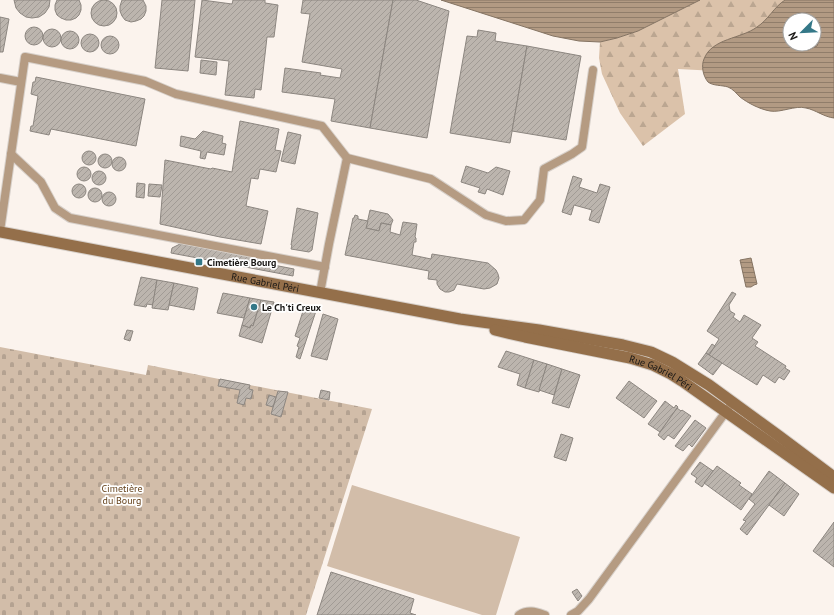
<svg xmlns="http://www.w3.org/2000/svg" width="834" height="615" font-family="'PT Sans',sans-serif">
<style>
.forest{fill:url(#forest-firs);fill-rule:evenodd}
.cemetery{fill:url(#cemetery-stones)}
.garden{fill:#d2bda9}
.water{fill:url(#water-rules);stroke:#847362;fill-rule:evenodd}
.building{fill:url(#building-hatch);stroke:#8c8680}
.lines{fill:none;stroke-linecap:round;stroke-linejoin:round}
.service-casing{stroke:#d7d0ca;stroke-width:10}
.secondary-casing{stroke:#d7d0ca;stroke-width:13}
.service{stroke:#b59b82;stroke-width:8}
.secondary{stroke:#946f4a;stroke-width:11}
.poi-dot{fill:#347888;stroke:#fff;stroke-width:1.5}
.labels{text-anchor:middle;stroke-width:3.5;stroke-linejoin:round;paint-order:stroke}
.poi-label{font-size:10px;font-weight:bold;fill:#191715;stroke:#fff;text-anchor:start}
.street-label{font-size:10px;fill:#191715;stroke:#fff}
.park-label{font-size:10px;fill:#633f18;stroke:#fff}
</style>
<defs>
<pattern id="forest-firs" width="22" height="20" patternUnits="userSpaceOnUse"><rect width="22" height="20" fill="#dbc2aa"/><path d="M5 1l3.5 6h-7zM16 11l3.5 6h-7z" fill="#bba691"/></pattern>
<pattern id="cemetery-stones" width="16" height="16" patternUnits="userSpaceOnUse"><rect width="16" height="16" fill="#d2bda9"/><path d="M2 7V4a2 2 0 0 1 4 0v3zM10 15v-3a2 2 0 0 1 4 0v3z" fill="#b4a291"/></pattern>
<pattern id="water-rules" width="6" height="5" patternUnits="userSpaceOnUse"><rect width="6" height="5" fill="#b29a83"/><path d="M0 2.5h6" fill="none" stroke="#907d6a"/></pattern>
<pattern id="building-hatch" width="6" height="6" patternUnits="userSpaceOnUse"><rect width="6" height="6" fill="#bcb5ae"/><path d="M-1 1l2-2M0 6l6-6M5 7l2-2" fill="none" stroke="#a19b95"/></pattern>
</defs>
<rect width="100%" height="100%" fill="#fbf3ed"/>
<path class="forest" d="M700 0H834V77L678 69 685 114 643 146 620 113 602 74 599 58 600 42 617 38 638 31ZM790 20H814V44H790Z"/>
<polygon class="cemetery" points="0,347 146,375 148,365 372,409 306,615 0,615"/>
<polygon class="garden" points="352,485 520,537 496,615 482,615 327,566"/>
<g class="water">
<polygon points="441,0 700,0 638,31 617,38 600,42 579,41 553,36"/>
<path d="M785 0H834V118C824 117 816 110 806 108 795 105 781 113 770 111 759 109 748 103 740 97 736 93 733 89 728 87 722 85 713 86 708 82 703 76 701 66 704 59 712 38 741 39 757 27 768 20 774 7 785 0ZM790 20H814V27C821 32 820 39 817 46L808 50 803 48 798 44H790Z"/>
<polygon points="751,258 757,284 754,285 751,287 746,287 740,260"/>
</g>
<g class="building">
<circle cx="104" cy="13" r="13"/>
<polygon points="14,0 50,0 49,7 45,13 39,17 32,18 26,17 20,13 16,8"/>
<polygon points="57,0 79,0 81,5 81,10 79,15 76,18 71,20 66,20 61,18 57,15 55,10 55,5"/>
<polygon points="122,0 143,0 146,6 146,11 144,16 141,19 136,21 131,22 125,20 122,16 120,11 120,6"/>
<polygon points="162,0 195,0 188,71 155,68"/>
<polygon points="202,0 232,4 233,0 265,0 265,3 278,5 274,37 267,37 261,90 255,89 254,98 225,95 229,61 195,57"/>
<polygon points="303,0 393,0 370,128 331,121 335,99 282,92 285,68 321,73 320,75 340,78 342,69 302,62 310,14 301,13"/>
<polygon points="393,0 416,0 449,11 427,138 370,128"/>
<polygon points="0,17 9,19 3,52 0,52"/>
<circle cx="34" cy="36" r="9"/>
<circle cx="52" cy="38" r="9"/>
<polygon points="478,30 496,33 495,41 527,46 510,143 450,133 467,36 477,37"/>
<circle cx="70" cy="40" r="9"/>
<circle cx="90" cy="43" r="9"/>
<circle cx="110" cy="45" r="9"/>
<polygon points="527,46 581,56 566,140 512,131"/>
<polygon points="201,60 217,62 216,75 200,73"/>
<polygon points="36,77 145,99 136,146 51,129 49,135 30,131 31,126 33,126 38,96 31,94 33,82 35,82"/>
<polygon points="240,121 279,129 275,150 281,151 276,172 260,169 258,179 251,178 246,206 268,211 261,244 220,237 160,224 165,160 211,169 212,168 232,172"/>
<polygon points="203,131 223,136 222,143 226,144 224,155 207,152 205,159 200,158 201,151 180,146 181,136 195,139"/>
<polygon points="288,132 301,135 295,164 281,161"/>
<circle cx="89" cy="158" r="7"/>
<circle cx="105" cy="161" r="7"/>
<circle cx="119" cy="164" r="7"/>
<polygon points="466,166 488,173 496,167 510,171 503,195 487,189 485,194 478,192 480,188 461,182"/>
<circle cx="84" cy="174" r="7"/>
<circle cx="99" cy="178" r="7"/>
<polygon points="573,176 582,179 579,187 597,193 600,184 610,187 599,223 589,220 592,210 574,205 571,215 562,212"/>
<polygon points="137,183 145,184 144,198 136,197"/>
<circle cx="79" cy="191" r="7"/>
<polygon points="149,184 162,185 160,197 148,196"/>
<circle cx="95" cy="195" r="7"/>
<circle cx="109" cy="199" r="7"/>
<polygon points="297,208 318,213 312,250 309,252 291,249 292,245 291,245"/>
<polygon points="370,210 388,214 393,220 391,225 381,223 379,231 366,228"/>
<polygon points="355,215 358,216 358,219 368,221 366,228 379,231 381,223 391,225 390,232 400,235 403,222 417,224 415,237 416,238 416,242 414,242 412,255 431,259 432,254 488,263 496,270 498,274 499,278 497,284 490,288 484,289 457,284 454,290 449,292 445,292 440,289 437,284 437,280 428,279 429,271 345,255 353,218 354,218"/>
<polygon points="180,244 258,258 257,261 264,262 263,263 294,269 293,276 171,253 172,248"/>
<polygon points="141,277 157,280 153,305 147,304 146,307 134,305"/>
<polygon points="157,280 174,283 168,310 152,308"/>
<polygon points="174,283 198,288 194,310 169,305"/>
<polygon points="732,292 736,294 729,305 730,311 735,314 733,317 740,322 744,315 761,325 752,338 758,342 755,346 786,366 785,368 790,371 784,380 779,377 775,383 763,375 757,385 709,355 719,339 707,331"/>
<polygon points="223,293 250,298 244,318 217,313"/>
<polygon points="250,298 261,300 253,326 251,325 250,328 242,325"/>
<polygon points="261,300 274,302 262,343 239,336 242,325 250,328 251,325 253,326"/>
<polygon points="304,308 316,311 300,359 296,357 299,347 297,346 300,338 295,336"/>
<polygon points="323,314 338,319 327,360 311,356"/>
<polygon points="127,330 133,331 130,341 124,339"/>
<polygon points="712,344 715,346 709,355 706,353"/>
<polygon points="506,351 534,360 525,388 517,385 520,374 498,367"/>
<polygon points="706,353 722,363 713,375 698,364"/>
<polygon points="534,360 547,364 539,392 525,388"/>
<polygon points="547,364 562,369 554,395 539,390"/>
<polygon points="562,369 580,375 569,408 552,403"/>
<polygon points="220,379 250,385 249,389 253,390 251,399 246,398 244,405 237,403 240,390 218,386"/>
<polygon points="629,381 657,401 644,418 616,398"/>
<polygon points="321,390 330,392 329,400 319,398"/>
<polygon points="278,391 288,392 281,417 271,414"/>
<polygon points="269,395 276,397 273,407 266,405"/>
<polygon points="665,401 674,408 676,405 678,407 660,432 648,424"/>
<polygon points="677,408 681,411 682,410 691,416 674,439 668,435 664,440 658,435"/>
<polygon points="695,420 706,428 692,447 689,444 683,451 675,446"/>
<polygon points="561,434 573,438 566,461 554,457"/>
<polygon points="700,462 713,471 702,487 695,482 697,478 691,474"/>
<polygon points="717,466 741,483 739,485 752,494 741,510 704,483"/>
<polygon points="769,471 785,483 747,535 740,529 746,521 743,520 755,504 749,499"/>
<polygon points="785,483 799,494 784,516 769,505"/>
<polygon points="834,522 834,567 813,551"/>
<polygon points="331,572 414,599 410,613 416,615 317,615"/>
<polygon points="577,589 582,596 578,601 572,592"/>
</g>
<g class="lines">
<g class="service-casing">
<g id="service">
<polyline points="0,78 21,82"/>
<polyline points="11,154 41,182 55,208 70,218 325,267"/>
<polyline points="0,231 25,57 145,81 176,94 322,126 347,158 431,179 486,215 506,221 524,220 540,200 544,169 572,154 582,147 593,70"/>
<polyline points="320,293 329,244 347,158"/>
<path d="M519 615C528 609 536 612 545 615"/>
<polyline points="571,615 578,611 589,599 733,402"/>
</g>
</g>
<g class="secondary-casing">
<g id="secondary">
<path id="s1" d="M0 232 460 319 539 330 623 345 651 352 672 362 709 385 779 436 834 477"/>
<path id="s2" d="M495 330 525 337 630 358 653 365 671 374 682 381 834 488"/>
</g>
</g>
<use href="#service" class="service"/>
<use href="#secondary" class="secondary"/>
</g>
<g class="poi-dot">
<rect x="195" y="258" width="8" height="8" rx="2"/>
<circle cx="254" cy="307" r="4"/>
</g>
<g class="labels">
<g class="poi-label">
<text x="207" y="266">Cimetière Bourg</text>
<text x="262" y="311">Le Ch'ti Creux</text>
</g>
<g class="street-label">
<text dy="4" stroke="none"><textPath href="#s1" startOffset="270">Rue Gabriel Péri</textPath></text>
<text dy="4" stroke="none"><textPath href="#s2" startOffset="172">Rue Gabriel Péri</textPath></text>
</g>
<g class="park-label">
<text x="122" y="492">Cimetière<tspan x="122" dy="12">du Bourg</tspan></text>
</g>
</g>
<g transform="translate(802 32) rotate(246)"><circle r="19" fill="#ffffff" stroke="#a3a2a1"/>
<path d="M0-3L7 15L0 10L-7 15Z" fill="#347888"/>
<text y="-6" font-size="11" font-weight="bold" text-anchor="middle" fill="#191715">N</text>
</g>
</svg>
